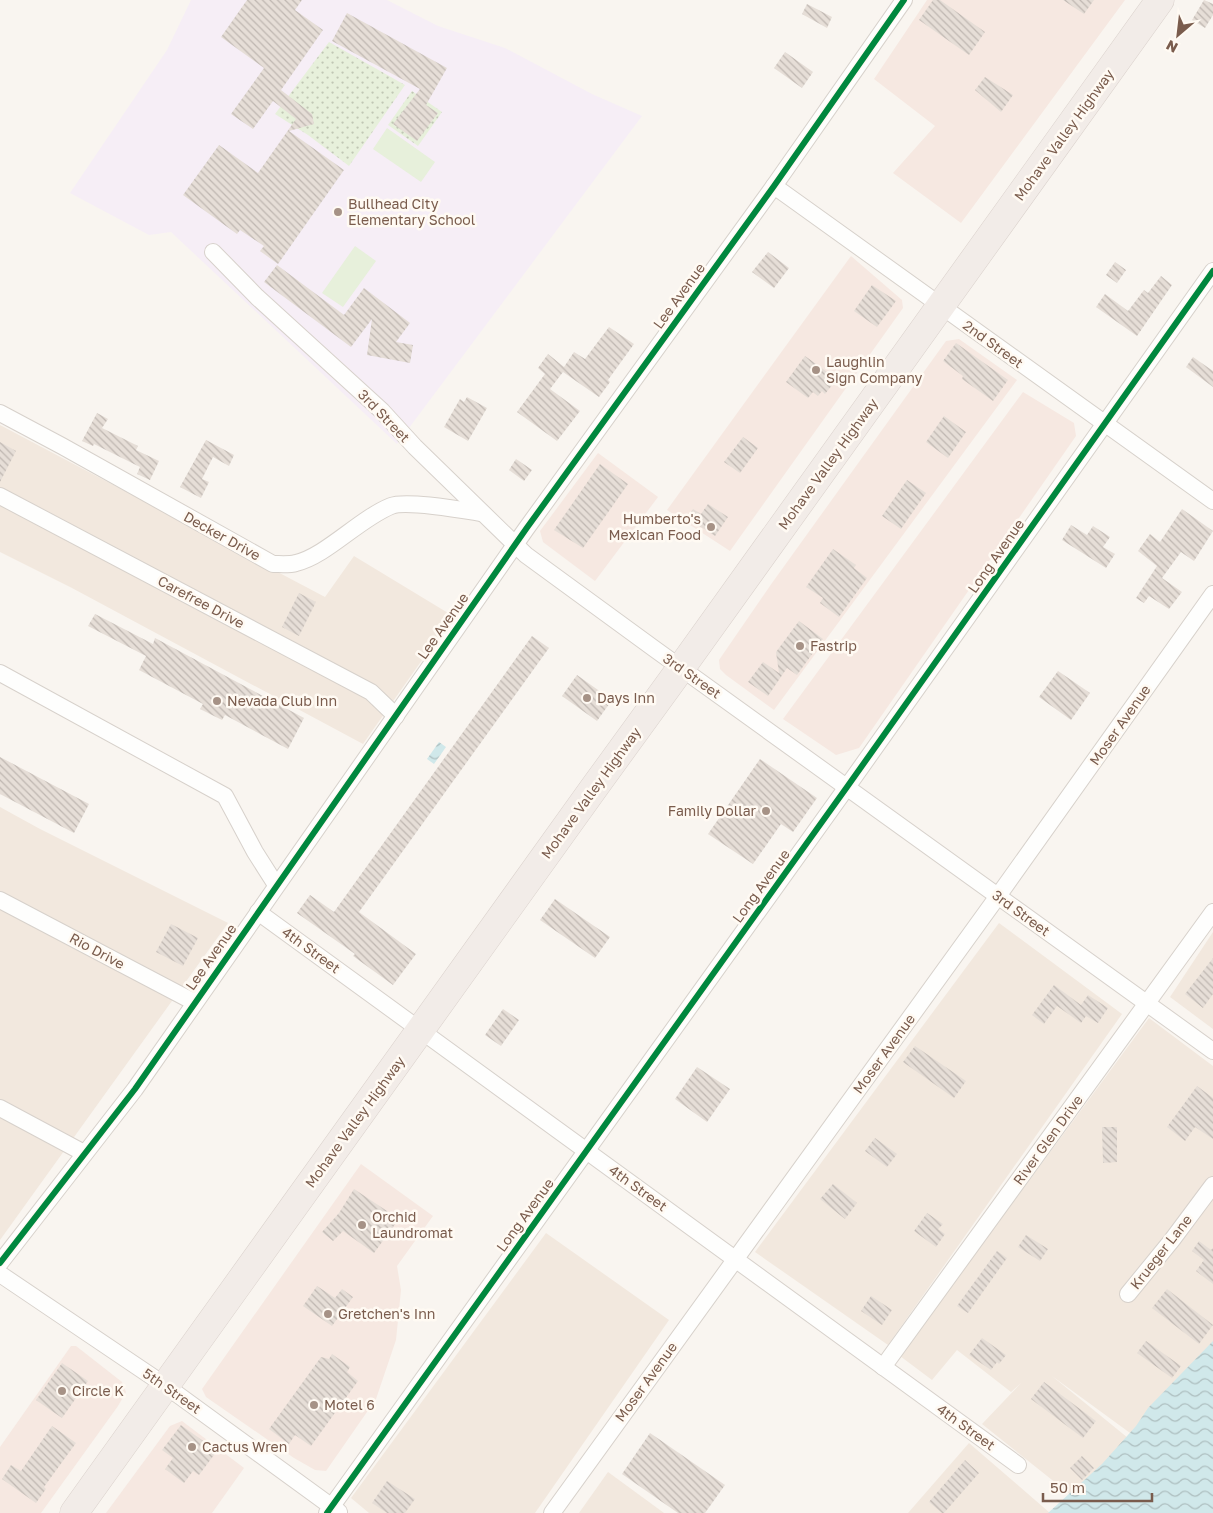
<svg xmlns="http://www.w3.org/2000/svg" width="1213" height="1513" font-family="'Golos Text',sans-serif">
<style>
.residential{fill:#f2e8de}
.commercial{fill:#f6e8e1}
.education{fill:#f6eef6}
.green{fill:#e7f0db}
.park{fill:url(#park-dots)}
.water{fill:url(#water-waves)}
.building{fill:url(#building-back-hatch)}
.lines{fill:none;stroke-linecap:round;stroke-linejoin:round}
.minor-casing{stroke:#d7d1cb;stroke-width:18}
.trunk-casing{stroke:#dad1cc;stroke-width:29}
.minor{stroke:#fefefd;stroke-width:16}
.trunk{stroke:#f2ece8;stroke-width:28}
.cycleway-casing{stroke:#fffaf3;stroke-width:9}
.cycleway{stroke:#00873e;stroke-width:6}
.poi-dot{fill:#a69286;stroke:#fffaf3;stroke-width:2}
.labels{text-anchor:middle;stroke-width:5;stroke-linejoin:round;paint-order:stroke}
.street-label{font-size:14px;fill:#7a5c4d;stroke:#fffaf3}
.poi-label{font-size:14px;fill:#7a5c4d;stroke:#fffaf3;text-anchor:start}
</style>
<defs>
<pattern id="park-dots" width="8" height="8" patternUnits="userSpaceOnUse" patternTransform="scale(1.25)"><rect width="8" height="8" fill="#e7f0db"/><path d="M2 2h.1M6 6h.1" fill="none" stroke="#c0c6b4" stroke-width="1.8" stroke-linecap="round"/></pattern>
<pattern id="water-waves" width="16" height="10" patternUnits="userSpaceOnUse" patternTransform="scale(1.25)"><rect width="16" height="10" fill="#d0e8ea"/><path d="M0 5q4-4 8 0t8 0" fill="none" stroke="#aebfc0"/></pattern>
<pattern id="building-back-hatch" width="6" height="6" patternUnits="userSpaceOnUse" patternTransform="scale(1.25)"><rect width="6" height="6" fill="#e6ded7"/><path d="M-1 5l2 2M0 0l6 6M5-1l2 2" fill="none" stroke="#bfb7b1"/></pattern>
</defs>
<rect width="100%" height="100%" fill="#f9f5f0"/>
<g class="residential">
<polygon points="0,425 325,597 354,556 453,616 363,744 72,588 0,552"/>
<polygon points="0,807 40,829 228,923 0,1240"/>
<polygon points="999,923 1122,1014 888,1345 755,1252"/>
<polygon points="1213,932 1213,1029 1170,997"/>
<polygon points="1149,1018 1213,1066 1213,1388 1152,1449 1052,1376 1139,1447 1081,1503 982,1424 1021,1383 1011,1392 957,1350 932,1380 900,1356"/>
<polygon points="546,1233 669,1320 535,1513 369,1513 351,1498"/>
<polygon points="969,1443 1050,1513 908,1513"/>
<polygon points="608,1472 664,1513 579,1513"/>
</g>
<g class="commercial">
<polygon points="927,0 1125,0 961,223 893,173 935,126 874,79"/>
<polygon points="851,256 902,300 903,308 730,551 667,510"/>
<polygon points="959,339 1017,380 774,710 726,675 720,669 719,660 772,583 946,341"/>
<polygon points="1023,392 1074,423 1076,436 859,748 836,755 783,719"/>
<polygon points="598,453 658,497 595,581 543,542 540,531"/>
<polygon points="361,1164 433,1216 397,1266 401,1290 396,1340 376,1399 326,1471 315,1470 294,1458 206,1397 202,1389"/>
<polygon points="71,1346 76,1346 122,1382 126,1392 118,1406 41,1513 0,1513 0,1447"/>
<polygon points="182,1421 244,1468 212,1513 106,1513 170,1426"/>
</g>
<polygon class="education" points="191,0 387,0 438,26 505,48 592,94 642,116 397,444 171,232 149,235 70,193 167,50"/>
<g class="green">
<polygon points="387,128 435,162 421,182 373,149"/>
<polygon points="355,246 376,261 343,307 322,293"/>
</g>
<g class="park">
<polygon points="329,42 405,85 349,166 308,135 275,114"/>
<polygon points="412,91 442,112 418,146 388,125"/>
</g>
<g class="water">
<polygon points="439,742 446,747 434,764 427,759"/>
<polygon points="1213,1341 1213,1513 1048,1513 1102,1464 1136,1426 1148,1408"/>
</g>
<g class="building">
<polygon points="247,0 302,0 295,10 323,30 281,90 312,114 314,124 289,131 344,170 278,264 260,251 264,246 240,230 237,234 183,195 219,145 258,173 296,119 273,101 253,129 231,114 264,68 221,37"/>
<polygon points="933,0 940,0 985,32 969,55 919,20"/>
<polygon points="1063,0 1094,0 1084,14"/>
<polygon points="1204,0 1213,4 1213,15 1205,28 1192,20"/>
<polygon points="807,4 832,17 827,28 802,14"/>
<polygon points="347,13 447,68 426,105 438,113 417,141 393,124 420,89 332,41"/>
<polygon points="785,52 813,72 802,88 774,68"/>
<polygon points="985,77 1013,95 1001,112 975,90"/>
<polygon points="768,252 789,268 774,288 752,272"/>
<polygon points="1115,262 1126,270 1117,283 1106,275"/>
<polygon points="277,265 344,315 364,288 410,323 396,342 413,345 410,363 367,355 372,319 351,347 264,282"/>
<polygon points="1161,276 1172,285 1137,336 1096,307 1105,294 1128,311 1144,290 1148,293"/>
<polygon points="872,285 896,301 877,327 854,311"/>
<polygon points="609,327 634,344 608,380 610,382 599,397 563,372 550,389 580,411 557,441 517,412 545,374 538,368 548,354 564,367 574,352 585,359"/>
<polygon points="956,343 1008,380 993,401 962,379 963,376 943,361"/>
<polygon points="805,356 837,379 825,394 822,391 818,396 813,392 808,398 786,382"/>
<polygon points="1193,357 1213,371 1213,387 1186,367"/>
<polygon points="467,397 487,408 468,441 444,427 460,399 464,402"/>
<polygon points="97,413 108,419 102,428 138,446 136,450 159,461 150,480 137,474 140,467 94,444 93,446 82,441"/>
<polygon points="944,416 966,432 948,458 926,442"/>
<polygon points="743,437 758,448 740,473 724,462"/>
<polygon points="206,440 234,455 229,466 213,457 202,479 209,482 201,498 180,487"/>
<polygon points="0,442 16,451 0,482"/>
<polygon points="516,459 532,470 524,481 509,470"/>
<polygon points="600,464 628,484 583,548 554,530"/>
<polygon points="907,480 926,493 901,529 882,516"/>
<polygon points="708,504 728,517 715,536 687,518 693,509 701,514"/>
<polygon points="1182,509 1213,531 1194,561 1181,552 1162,578 1182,592 1169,609 1149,596 1144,603 1136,598 1157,566 1138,551 1150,534 1160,542"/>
<polygon points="1071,525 1087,535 1093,526 1110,537 1103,547 1115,554 1106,568 1062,540"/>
<polygon points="833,549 856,565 854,568 867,578 839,617 820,603 823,598 806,587"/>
<polygon points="299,593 316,602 299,636 282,627"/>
<polygon points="95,614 153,644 155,638 304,718 288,749 225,715 222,720 200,709 203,704 139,670 146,656 88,626"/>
<polygon points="799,621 823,639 797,675 787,668 768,696 748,682 763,662 779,673 776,652"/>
<polygon points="532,636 549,648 359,912 416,954 393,985 353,956 355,954 297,913 310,895 334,912"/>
<polygon points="1058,671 1090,693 1071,720 1039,697"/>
<polygon points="577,675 612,700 597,721 562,696"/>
<polygon points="0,757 89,804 74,833 0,794"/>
<polygon points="760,759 817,798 793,832 781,824 753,864 708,834"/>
<polygon points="555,899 610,937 595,958 540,920"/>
<polygon points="171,924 198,938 183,966 156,952"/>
<polygon points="1213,958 1213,994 1203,1008 1185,994"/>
<polygon points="1054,985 1081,1005 1088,995 1108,1008 1098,1023 1086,1016 1081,1023 1057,1006 1044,1024 1032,1015"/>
<polygon points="503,1009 519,1020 501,1046 485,1035"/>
<polygon points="915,1046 966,1081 954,1098 903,1062"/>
<polygon points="697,1067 730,1089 707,1122 675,1099"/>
<polygon points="1197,1086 1213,1098 1213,1139 1195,1127 1185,1141 1167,1127"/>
<polygon points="1102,1127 1117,1127 1117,1162 1103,1163"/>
<polygon points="875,1138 897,1154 887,1167 865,1151"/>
<polygon points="833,1184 857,1203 845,1219 820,1199"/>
<polygon points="354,1189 399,1219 374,1253 343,1231 333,1241 322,1232 339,1213"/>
<polygon points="927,1213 943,1224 938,1229 945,1234 936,1247 914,1231"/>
<polygon points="1026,1235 1048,1249 1040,1261 1018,1247"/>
<polygon points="1199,1241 1211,1250 1213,1248 1213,1284 1196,1271 1204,1260 1192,1251"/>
<polygon points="997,1251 1007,1258 968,1313 957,1306"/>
<polygon points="317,1286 335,1298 342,1289 353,1297 332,1326 303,1306"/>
<polygon points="1167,1289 1213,1325 1199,1344 1152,1308"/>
<polygon points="871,1296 892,1310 882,1325 861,1311"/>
<polygon points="982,1338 1006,1355 999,1364 997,1362 991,1370 969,1355"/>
<polygon points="1146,1341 1181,1366 1172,1378 1137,1353"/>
<polygon points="332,1354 350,1367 347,1372 358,1381 311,1446 295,1435 289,1444 269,1429 321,1357 329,1359"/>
<polygon points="62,1363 88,1381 62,1418 36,1400"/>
<polygon points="1044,1382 1096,1421 1083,1438 1031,1399"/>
<polygon points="181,1425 217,1451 199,1475 193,1471 184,1483 165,1469 173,1458 162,1450"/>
<polygon points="52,1426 76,1443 44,1487 46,1489 36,1503 2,1479 11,1465 21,1471"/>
<polygon points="650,1433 725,1485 705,1513 678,1513 622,1474"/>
<polygon points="1082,1456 1094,1468 1082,1480 1070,1468"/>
<polygon points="965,1460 979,1473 944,1513 942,1513 929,1502"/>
<polygon points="387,1481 415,1499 405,1513 387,1513 372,1503"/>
</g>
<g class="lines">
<g class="minor-casing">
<g id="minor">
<polyline points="774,186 1213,501"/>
<polyline points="213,252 257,297 382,411 415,447 526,555 656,650 1213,1051"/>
<path d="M0 413 62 446 273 564C280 564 289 565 296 563 326 556 359 519 391 506 406 500 462 510 481 513"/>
<polyline points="0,496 371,692 396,716"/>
<polyline points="0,673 225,796 255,852 276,885"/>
<polyline points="0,900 194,1002"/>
<polyline points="258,912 1018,1465"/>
<polyline points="0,1108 84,1153"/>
<polyline points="0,1263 135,1089 526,529 774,186 904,0"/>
<polyline points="0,1274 166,1386 339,1512"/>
<polyline points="1128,1294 1172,1240 1213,1185"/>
<polyline points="883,1367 1213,912"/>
<polyline points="327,1513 847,787 1213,271"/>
<polyline points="552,1513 998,896 1213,594"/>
</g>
</g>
<g class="trunk-casing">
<polyline id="trunk" points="74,1513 596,785 681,668 1160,0"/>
</g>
<use href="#minor" class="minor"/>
<use href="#trunk" class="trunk"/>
<g class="cycleway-casing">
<g id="cycleway">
<polyline points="0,1263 135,1089 526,529 774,186 904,0"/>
<polyline points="327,1513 847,787 1213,271"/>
</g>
</g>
<use href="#cycleway" class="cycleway"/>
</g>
<g class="poi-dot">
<circle cx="338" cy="212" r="5"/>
<circle cx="816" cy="370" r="5"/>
<circle cx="711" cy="527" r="5"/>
<circle cx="800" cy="646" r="5"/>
<circle cx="587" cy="698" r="5"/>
<circle cx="217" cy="701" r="5"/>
<circle cx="766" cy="811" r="5"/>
<circle cx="362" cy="1225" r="5"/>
<circle cx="328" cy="1314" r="5"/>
<circle cx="62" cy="1391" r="5"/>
<circle cx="314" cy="1405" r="5"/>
<circle cx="192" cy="1447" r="5"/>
</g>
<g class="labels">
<g class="street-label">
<text transform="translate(1064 135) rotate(-54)" y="5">Mohave Valley Highway</text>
<text transform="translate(679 296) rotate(-54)" y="5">Lee Avenue</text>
<text transform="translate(993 344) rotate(36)" y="5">2nd Street</text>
<text transform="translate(384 416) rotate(46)" y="5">3rd Street</text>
<text transform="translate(828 464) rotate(-54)" y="5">Mohave Valley Highway</text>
<text transform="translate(222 536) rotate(29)" y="5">Decker Drive</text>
<text transform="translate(996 556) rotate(-55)" y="5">Long Avenue</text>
<text transform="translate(201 602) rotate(28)" y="5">Carefree Drive</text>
<text transform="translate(443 626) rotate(-55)" y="5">Lee Avenue</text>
<text transform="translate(692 676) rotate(35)" y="5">3rd Street</text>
<text transform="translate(1120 725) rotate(-55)" y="5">Moser Avenue</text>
<text transform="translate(591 793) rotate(-54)" y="5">Mohave Valley Highway</text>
<text transform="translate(761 886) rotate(-54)" y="5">Long Avenue</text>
<text transform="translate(1021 913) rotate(36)" y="5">3rd Street</text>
<text transform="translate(311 950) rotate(36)" y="5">4th Street</text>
<text transform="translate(97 951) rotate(28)" y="5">Rio Drive</text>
<text transform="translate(211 957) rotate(-55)" y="5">Lee Avenue</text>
<text transform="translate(884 1054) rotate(-54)" y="5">Moser Avenue</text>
<text transform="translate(355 1122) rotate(-54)" y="5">Mohave Valley Highway</text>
<text transform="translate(1048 1140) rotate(-54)" y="5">River Glen Drive</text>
<text transform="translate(638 1188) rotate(36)" y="5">4th Street</text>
<text transform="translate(525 1215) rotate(-54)" y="5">Long Avenue</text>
<text transform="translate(1161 1252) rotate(-52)" y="5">Krueger Lane</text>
<text transform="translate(646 1382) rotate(-54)" y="5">Moser Avenue</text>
<text transform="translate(172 1391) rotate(35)" y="5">5th Street</text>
<text transform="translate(966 1427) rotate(36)" y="5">4th Street</text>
</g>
<g class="poi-label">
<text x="348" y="209">Bullhead City<tspan x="348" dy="16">Elementary School</tspan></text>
<text x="826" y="367">Laughlin<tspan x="826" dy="16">Sign Company</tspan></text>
<text x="701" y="524" text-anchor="end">Humberto's<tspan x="701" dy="16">Mexican Food</tspan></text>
<text x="810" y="651">Fastrip</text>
<text x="597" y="703">Days Inn</text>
<text x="227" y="706">Nevada Club Inn</text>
<text x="756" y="816" text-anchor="end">Family Dollar</text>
<text x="372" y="1222">Orchid<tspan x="372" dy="16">Laundromat</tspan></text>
<text x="338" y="1319">Gretchen's Inn</text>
<text x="72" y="1396">Circle K</text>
<text x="324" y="1410">Motel 6</text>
<text x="202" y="1452">Cactus Wren</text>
</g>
</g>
<g transform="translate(1178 35) rotate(208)" stroke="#fffaf3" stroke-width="4" paint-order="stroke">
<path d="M0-4L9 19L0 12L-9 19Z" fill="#7a5c4d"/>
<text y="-8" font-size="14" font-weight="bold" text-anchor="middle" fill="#7a5c4d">N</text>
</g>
<path d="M1043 1493v8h109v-8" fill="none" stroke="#7a5c4d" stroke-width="2.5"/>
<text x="1050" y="1493" font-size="15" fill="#7a5c4d" stroke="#fffaf3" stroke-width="4" paint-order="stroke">50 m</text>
</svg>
